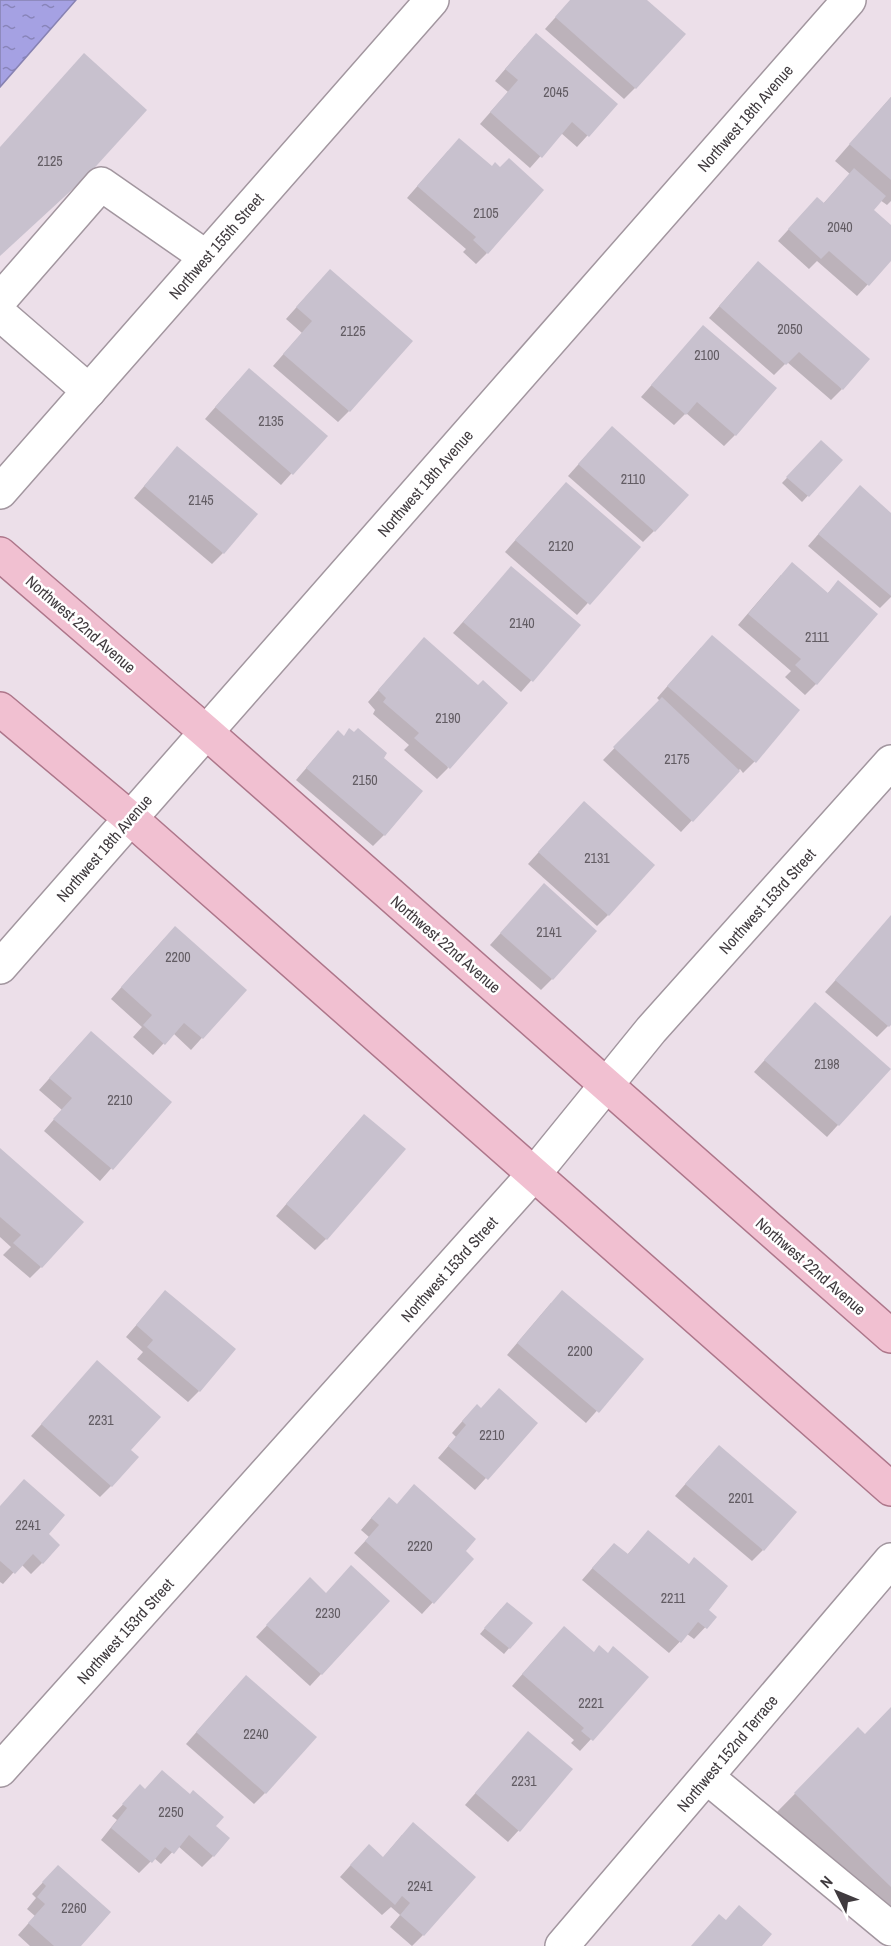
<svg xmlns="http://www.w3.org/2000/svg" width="891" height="1946" font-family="'Archivo Narrow',sans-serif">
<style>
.water{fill:url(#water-ripples);stroke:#8782b2;stroke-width:1.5}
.shadow{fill:#0003}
.building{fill:#c8c1ce}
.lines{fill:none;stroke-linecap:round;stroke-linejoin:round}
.minor-casing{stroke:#a2969f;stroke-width:36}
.major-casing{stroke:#ad768a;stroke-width:36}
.minor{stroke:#fff;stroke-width:33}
.major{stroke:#f1c0d1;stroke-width:33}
.labels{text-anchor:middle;stroke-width:5;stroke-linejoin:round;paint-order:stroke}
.number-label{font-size:14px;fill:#625c63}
.street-label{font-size:16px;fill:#403b3f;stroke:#fff}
</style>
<defs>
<pattern id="water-ripples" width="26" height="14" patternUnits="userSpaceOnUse" patternTransform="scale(1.5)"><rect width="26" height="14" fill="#a5a1e3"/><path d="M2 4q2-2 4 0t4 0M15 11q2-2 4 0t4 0" fill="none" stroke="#8884b9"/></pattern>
</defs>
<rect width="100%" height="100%" fill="#ecdfe9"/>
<polygon class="water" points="0,0 76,0 0,87"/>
<g class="shadow">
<polygon points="571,0 645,0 635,88 624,99 545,29"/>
<polygon points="525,46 616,104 577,147 561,133 530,168 480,124 508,92 495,81"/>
<polygon points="891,97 891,201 887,205 880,200 872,210 891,227 891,259 857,296 817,261 809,269 778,241 806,210 823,204 850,174 835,161"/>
<polygon points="448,151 487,253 476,264 463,252 466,249 407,198"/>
<polygon points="747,274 842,389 831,400 787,362 774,375 709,318"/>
<polygon points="319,282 349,411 338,422 273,366 302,333 286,319"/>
<polygon points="703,327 735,435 724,446 686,413 674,425 641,397"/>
<polygon points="238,381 325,436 281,485 205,419"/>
<polygon points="601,439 654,531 643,542 568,476"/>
<polygon points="821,442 841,460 802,502 782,483"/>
<polygon points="177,448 223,553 212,564 134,498"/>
<polygon points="555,495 638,547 577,615 505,552"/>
<polygon points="849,499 891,515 891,597 880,608 808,546"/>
<polygon points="511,568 579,626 521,692 453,633"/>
<polygon points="781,575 827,594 838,582 816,684 805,695 785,677 791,671 738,625"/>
<polygon points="701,648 755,761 743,773 740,769 681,832 603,760 660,701 657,698"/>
<polygon points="413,651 448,768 437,779 404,750 409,745 373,714 375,710 368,702"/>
<polygon points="343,737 382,758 384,835 373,846 296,780 327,744"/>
<polygon points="573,814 608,915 597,926 528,864"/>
<polygon points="533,897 552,979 541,990 490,945"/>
<polygon points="891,917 891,1023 877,1037 825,992"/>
<polygon points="164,939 245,990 191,1050 173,1033 153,1055 133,1037 142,1027 111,999"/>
<polygon points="804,1016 889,1069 827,1137 754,1072"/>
<polygon points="80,1044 170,1102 100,1181 44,1131 62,1110 39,1090"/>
<polygon points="353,1127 326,1239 315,1250 276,1216"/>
<polygon points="0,1150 41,1267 30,1278 3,1255 11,1247 0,1237"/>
<polygon points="165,1292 199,1391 188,1402 137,1359 143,1352 126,1337"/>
<polygon points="551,1303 642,1360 586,1423 507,1355"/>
<polygon points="86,1374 129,1450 111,1486 100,1497 31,1436"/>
<polygon points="481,1409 536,1423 475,1490 438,1458 456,1437 452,1433 466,1417"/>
<polygon points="708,1458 763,1550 752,1561 675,1496"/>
<polygon points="0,1507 46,1534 42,1563 31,1574 21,1564 3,1584 0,1582"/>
<polygon points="378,1510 464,1551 433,1602 422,1614 354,1553 369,1537 361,1530"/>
<polygon points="648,1532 706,1611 715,1617 694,1639 687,1634 669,1653 582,1580 603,1556 627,1555"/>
<polygon points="299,1591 388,1601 310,1686 256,1637"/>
<polygon points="501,1609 531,1623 504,1654 480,1634"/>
<polygon points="553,1639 593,1653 607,1654 647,1678 580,1751 571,1743 574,1740 512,1686"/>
<polygon points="235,1688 265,1793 254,1804 186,1744"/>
<polygon points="891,1709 891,1924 776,1813 839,1749 865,1736"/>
<polygon points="528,1733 519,1830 508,1842 465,1805"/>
<polygon points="144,1791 190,1796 214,1827 213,1856 202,1867 178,1846 161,1864 154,1858 139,1873 101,1840 117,1820 112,1816 129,1798"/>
<polygon points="402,1835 423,1935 412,1946 390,1927 400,1915 391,1907 382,1915 340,1877 358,1857 382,1859"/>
<polygon points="47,1878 79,1946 30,1946 18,1935 35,1916 27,1909 36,1898 32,1894"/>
</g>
<g class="building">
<polygon points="570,0 647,0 686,34 636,89 555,17"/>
<polygon points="536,33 618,104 589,137 572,122 542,158 490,112 518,80 505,69"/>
<polygon points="84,53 147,110 88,175 0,256 0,147"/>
<polygon points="891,97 891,180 849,144"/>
<polygon points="459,138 492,166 495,162 500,167 509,158 544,190 488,254 473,240 476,237 417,186"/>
<polygon points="854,168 886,196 874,210 891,225 891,261 869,286 829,251 821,259 788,229 817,197 824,203"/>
<polygon points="758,261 870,359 843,390 799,352 786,365 719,306"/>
<polygon points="330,269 413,341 350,412 283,354 312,321 296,307"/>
<polygon points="703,325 777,388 736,436 697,402 686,415 651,385"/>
<polygon points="249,368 328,436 293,475 215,407"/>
<polygon points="612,426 689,495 655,532 578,464"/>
<polygon points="821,440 843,460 809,497 786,477"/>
<polygon points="177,446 258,514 224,554 144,486"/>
<polygon points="566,482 641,547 590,605 515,540"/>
<polygon points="860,485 891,513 891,596 818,534"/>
<polygon points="792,562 828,593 838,580 878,614 817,685 795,665 801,659 748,614"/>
<polygon points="511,566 581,625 533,682 463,622"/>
<polygon points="712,635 800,710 756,763 667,686"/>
<polygon points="424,637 478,685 483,680 508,703 450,769 414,738 419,733 383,702 386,698 378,690"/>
<polygon points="662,697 740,771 693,822 613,747"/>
<polygon points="349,728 354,732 358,728 387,753 384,758 423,791 385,836 306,768 338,730 344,736"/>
<polygon points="584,801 655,865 609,916 538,852"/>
<polygon points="544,883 597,931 553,980 500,933"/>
<polygon points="891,915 891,1025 889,1027 835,980"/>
<polygon points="175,926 247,990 203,1039 184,1023 165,1045 143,1025 152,1015 121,987"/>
<polygon points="815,1002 891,1069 839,1126 764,1060"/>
<polygon points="91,1031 172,1102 113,1170 53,1119 72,1098 49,1078"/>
<polygon points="364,1114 406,1149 327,1240 286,1204"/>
<polygon points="0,1148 84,1222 42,1268 13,1243 21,1235 0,1217"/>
<polygon points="165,1290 236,1349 200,1392 147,1347 153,1340 136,1325"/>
<polygon points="562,1290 644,1359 599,1413 517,1343"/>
<polygon points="97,1360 161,1417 131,1450 139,1457 112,1487 41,1424"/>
<polygon points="499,1388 538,1423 488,1480 448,1446 466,1425 462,1421 477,1404 481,1408"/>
<polygon points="719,1445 797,1512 764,1551 685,1484"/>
<polygon points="24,1479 65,1515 49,1534 60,1545 43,1564 33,1554 15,1574 0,1561 0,1506"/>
<polygon points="414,1484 476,1539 466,1551 474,1559 434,1604 365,1541 379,1525 371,1518 389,1497 397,1504"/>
<polygon points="648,1530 689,1564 694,1557 728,1586 709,1610 717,1617 707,1629 698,1622 681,1643 592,1568 614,1543 628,1554"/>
<polygon points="351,1565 390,1601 322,1675 266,1625 310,1577 326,1593"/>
<polygon points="507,1602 533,1623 510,1649 484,1628"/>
<polygon points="564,1626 594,1652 599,1645 608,1653 613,1646 649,1677 593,1741 581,1731 584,1728 522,1674"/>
<polygon points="246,1675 317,1737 266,1794 196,1732"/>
<polygon points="891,1707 891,1887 794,1793 858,1727 865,1734"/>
<polygon points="528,1731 573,1769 520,1832 475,1793"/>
<polygon points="162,1770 190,1794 193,1790 224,1817 216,1826 230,1838 214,1857 189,1835 174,1854 165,1847 152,1863 111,1828 127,1808 122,1804 140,1784 145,1789"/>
<polygon points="413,1822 476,1877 424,1936 400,1915 410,1903 402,1896 395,1905 350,1865 369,1844 383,1857"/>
<polygon points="58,1865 111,1912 81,1946 54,1946 28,1923 45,1904 37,1897 46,1886 42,1882"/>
<polygon points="739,1905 772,1934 762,1946 691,1946 719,1914 726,1920"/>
</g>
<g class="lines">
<g class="minor-casing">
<g id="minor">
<polyline points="0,300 101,184 206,257"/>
<polyline points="0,314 89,391"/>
<polyline points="0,492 432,0"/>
<polyline points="0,967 849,0"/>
<polyline points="0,1770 534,1174 651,1030 891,762"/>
<polyline points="707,1777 891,1929"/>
<polyline points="562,1946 891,1560"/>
</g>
</g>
<g class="major-casing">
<g id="major">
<polyline points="0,554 206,732 891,1336"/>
<polyline points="0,709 130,818 891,1489"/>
</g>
</g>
<use href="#minor" class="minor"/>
<use href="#major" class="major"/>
</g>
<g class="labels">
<g class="number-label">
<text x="556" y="97">2045</text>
<text x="50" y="166">2125</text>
<text x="486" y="218">2105</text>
<text x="840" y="232">2040</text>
<text x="790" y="334">2050</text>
<text x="353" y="336">2125</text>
<text x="707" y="360">2100</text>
<text x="271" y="426">2135</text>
<text x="633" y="484">2110</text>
<text x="201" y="505">2145</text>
<text x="561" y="551">2120</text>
<text x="522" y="628">2140</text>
<text x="817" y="642">2111</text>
<text x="448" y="723">2190</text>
<text x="677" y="764">2175</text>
<text x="365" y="785">2150</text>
<text x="597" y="863">2131</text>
<text x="549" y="937">2141</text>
<text x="178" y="962">2200</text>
<text x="827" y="1069">2198</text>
<text x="120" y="1105">2210</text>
<text x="580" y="1356">2200</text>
<text x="101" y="1425">2231</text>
<text x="492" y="1440">2210</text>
<text x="741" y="1503">2201</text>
<text x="28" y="1530">2241</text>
<text x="420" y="1551">2220</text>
<text x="673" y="1603">2211</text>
<text x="328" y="1618">2230</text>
<text x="591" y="1708">2221</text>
<text x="256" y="1739">2240</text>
<text x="524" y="1786">2231</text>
<text x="171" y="1817">2250</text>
<text x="420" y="1891">2241</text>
<text x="74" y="1913">2260</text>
</g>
<g class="street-label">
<text transform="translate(745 118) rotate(-49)" y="6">Northwest 18th Avenue</text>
<text transform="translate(216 246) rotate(-49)" y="6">Northwest 155th Street</text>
<text transform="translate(425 483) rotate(-49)" y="6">Northwest 18th Avenue</text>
<text transform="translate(81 624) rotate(41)" y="6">Northwest 22nd Avenue</text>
<text transform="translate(104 848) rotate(-49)" y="6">Northwest 18th Avenue</text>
<text transform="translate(767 901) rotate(-48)" y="6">Northwest 153rd Street</text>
<text transform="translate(446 944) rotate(41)" y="6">Northwest 22nd Avenue</text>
<text transform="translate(811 1266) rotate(41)" y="6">Northwest 22nd Avenue</text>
<text transform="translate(449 1269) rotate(-48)" y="6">Northwest 153rd Street</text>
<text transform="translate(125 1631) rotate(-48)" y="6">Northwest 153rd Street</text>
<text transform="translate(727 1753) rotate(-50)" y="6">Northwest 152nd Terrace</text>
</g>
</g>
<g transform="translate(837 1892) rotate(313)" stroke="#ffffff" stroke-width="4.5" paint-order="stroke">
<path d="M0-4.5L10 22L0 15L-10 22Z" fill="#403b3f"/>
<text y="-9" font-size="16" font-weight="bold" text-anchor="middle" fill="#403b3f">N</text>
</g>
</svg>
